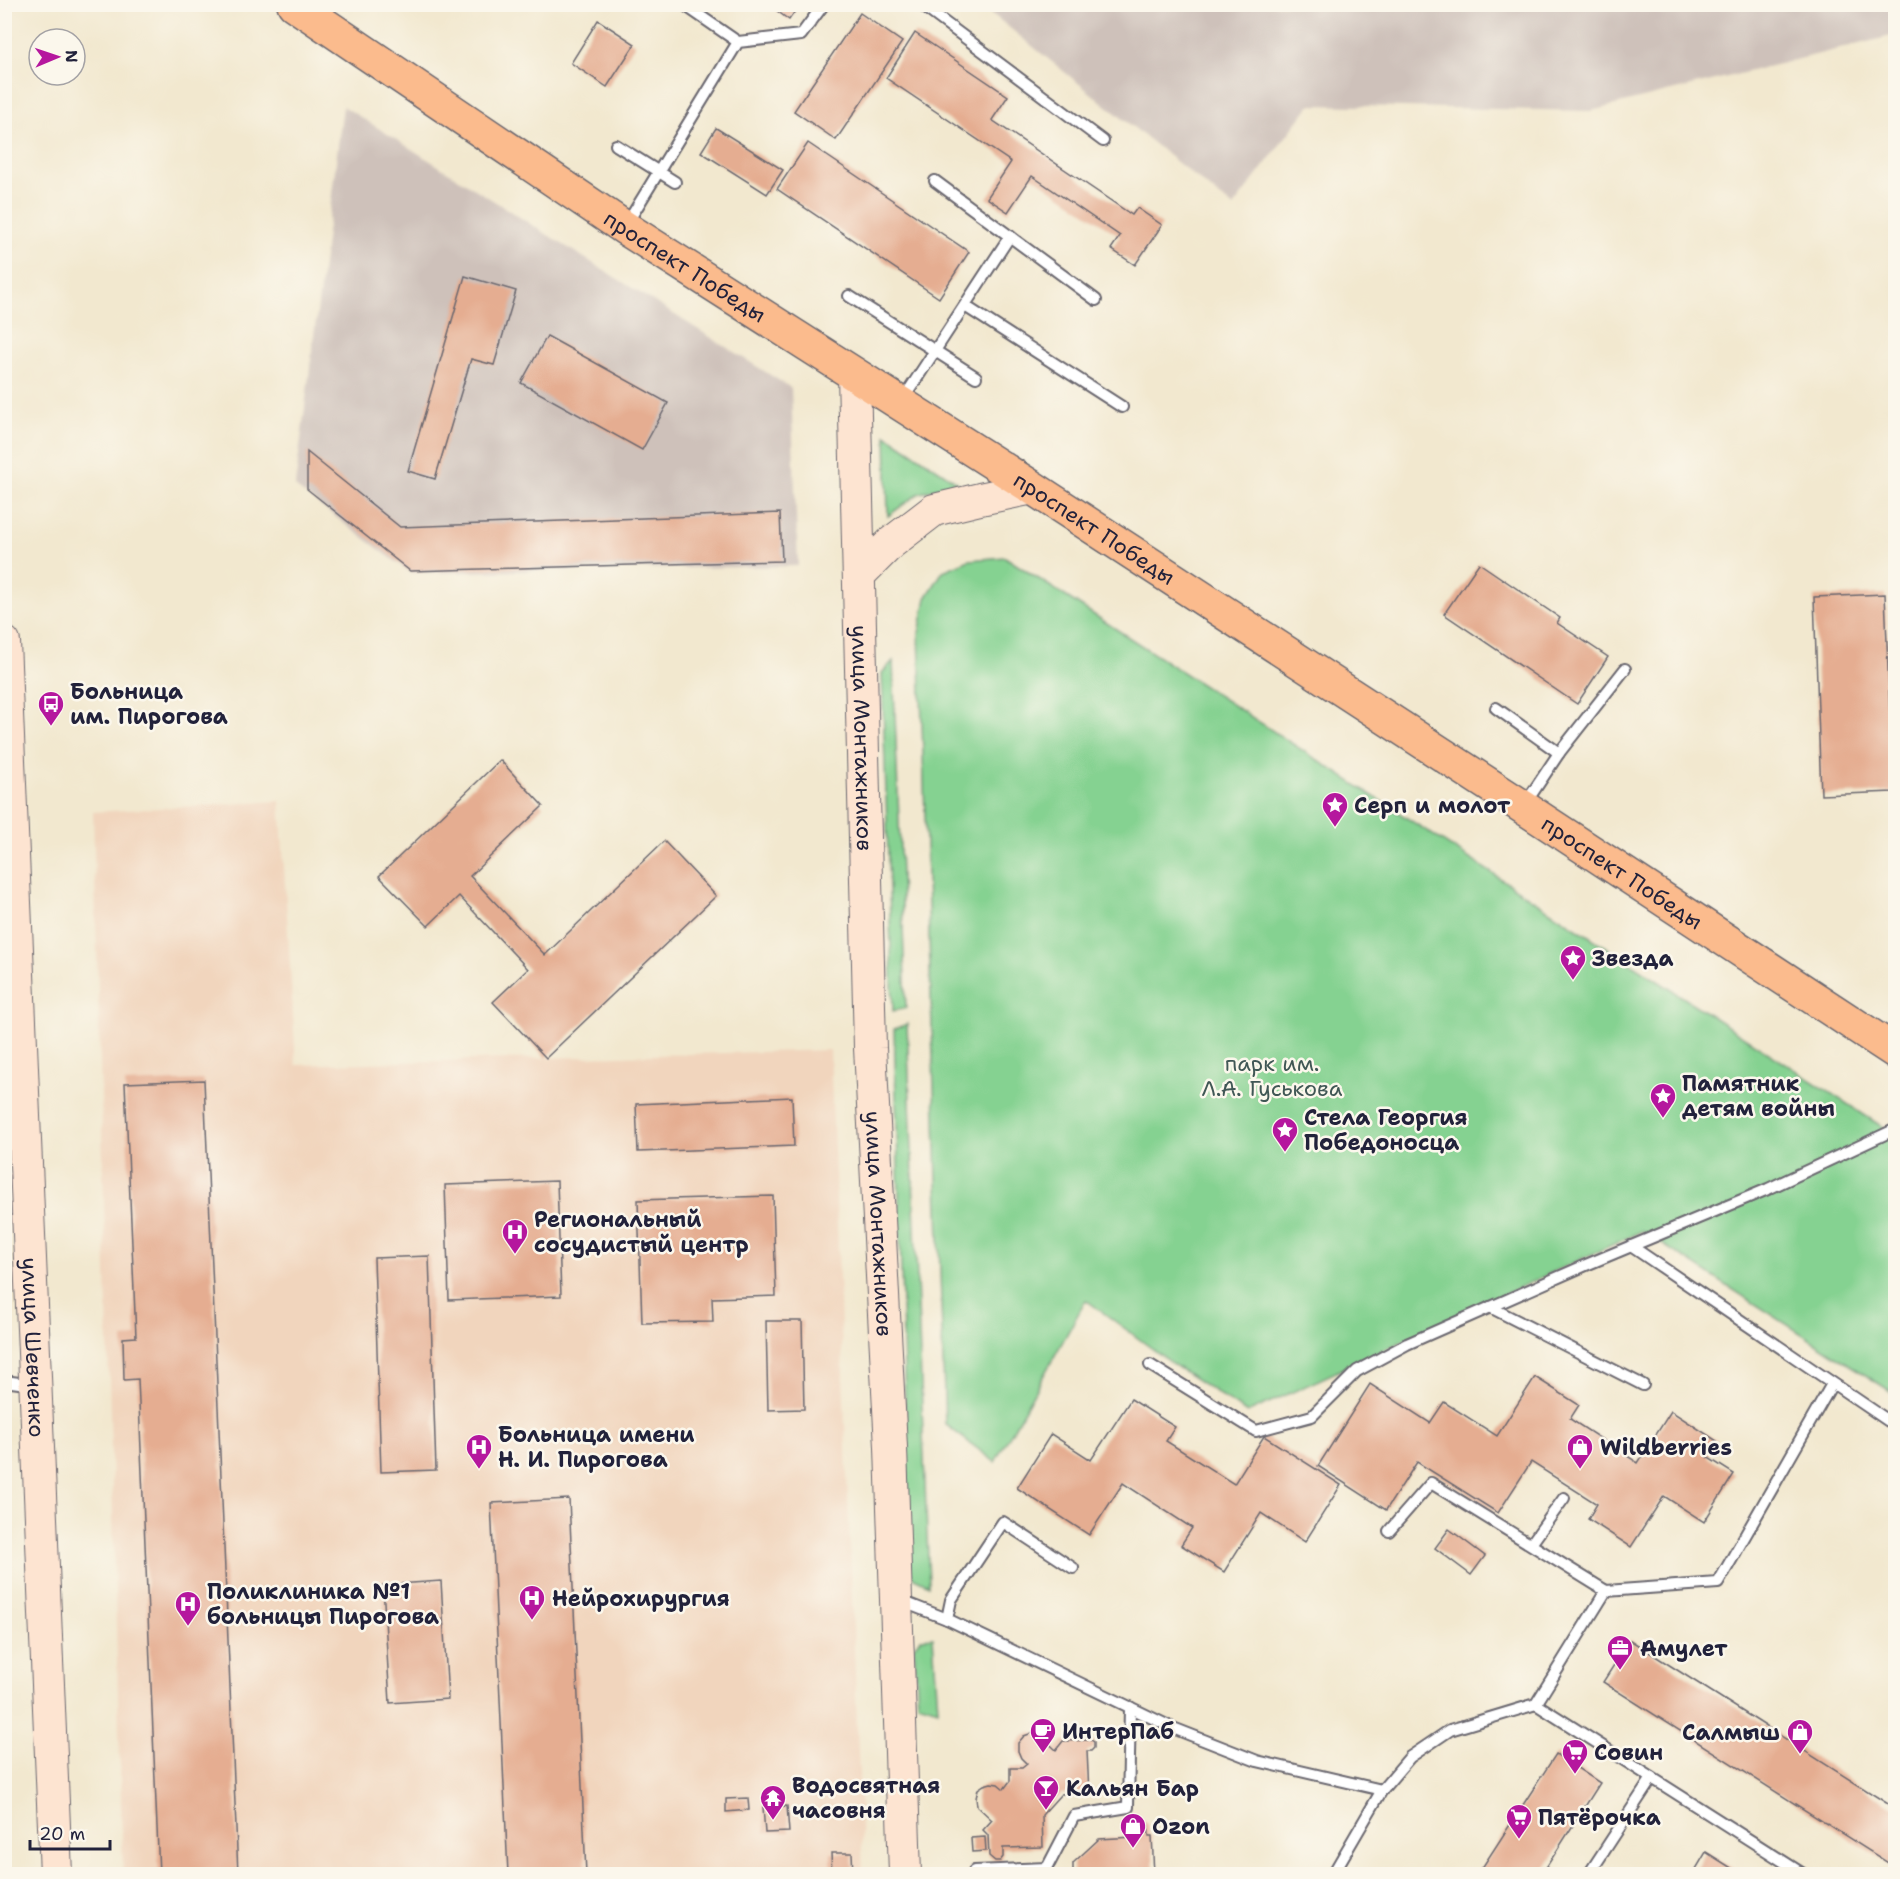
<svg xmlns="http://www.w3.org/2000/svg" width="1900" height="1879" font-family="'Shantell Sans',sans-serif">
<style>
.built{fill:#f1d5bd}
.industrial{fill:#cec1ba}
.green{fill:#85d291;stroke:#547a66;stroke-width:1.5}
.building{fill:#e5ad91}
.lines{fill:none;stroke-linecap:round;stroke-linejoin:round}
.service-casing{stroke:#6b676f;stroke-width:14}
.secondary-casing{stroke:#6b676f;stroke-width:34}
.primary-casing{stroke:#6b676f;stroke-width:36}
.service{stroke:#fff;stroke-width:10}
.secondary{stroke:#fde4d1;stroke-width:32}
.primary{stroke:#fbbb8d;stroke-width:33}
.labels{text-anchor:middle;stroke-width:5;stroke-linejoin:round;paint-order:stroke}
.street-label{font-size:22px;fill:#22223b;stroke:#fbf7ec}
.poi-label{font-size:22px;font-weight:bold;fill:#22223b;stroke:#fbf7ec;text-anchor:start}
.park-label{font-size:22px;fill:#405755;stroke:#fbf7ec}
</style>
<rect width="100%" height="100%" fill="#fbf7ec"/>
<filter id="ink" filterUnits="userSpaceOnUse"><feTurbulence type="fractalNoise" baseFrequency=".0167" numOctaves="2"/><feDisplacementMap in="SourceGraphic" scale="12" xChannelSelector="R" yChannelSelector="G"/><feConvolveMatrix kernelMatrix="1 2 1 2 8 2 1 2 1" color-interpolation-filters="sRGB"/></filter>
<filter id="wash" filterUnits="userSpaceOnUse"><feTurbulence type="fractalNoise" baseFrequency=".008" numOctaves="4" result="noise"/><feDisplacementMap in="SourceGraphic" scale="24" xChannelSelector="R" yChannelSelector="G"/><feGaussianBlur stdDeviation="1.35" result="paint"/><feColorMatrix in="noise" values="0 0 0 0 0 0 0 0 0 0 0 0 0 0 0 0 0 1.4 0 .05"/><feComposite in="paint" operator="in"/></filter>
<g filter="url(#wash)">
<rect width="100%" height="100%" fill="#f2e8cf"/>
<polygon class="built" points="280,801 296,1065 830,1050 863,1874 123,1874 93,812"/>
<g class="industrial">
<polygon points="1895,4 1895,35 1591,111 1310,105 1233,207 981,5"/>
<polygon points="343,106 791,388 798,566 411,573 295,487"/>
</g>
<g class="green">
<polygon points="886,435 957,482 918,494 888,516"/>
<polygon points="1005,557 1895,1135 1895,1394 1642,1231 1247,1413 1177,1367 1086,1300 995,1462 945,1424 919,633 926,598 943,571 969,560"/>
<polygon points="893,661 906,1008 893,1011 882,673"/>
<polygon points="907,1024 929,1585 914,1578 910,1573 894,1029"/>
<polygon points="933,1637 938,1709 918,1703 914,1646 921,1638"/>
</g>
<g id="blocks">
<g class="building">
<polygon points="768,4 800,4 789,20"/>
<polygon points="860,13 902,42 836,140 794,111"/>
<polygon points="598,20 635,44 607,87 571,63"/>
<polygon points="915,33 1008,96 992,120 1132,215 1137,208 1162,225 1135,265 1111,249 1120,236 1032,176 1008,212 987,198 1011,162 886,78"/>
<polygon points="716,128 783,170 767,194 701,152"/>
<polygon points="808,143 969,252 939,298 777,189"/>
<polygon points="465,276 516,291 494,365 471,359 435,479 408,471"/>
<polygon points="547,336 668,403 642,450 521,383"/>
<polygon points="307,452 400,527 780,513 782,561 410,571 307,489"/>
<polygon points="1479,563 1560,618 1557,623 1608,657 1577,704 1444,614"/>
<polygon points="1885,594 1893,792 1821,795 1814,597"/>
<polygon points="500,760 543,806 470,876 545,955 664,841 716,896 546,1058 493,1002 528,969 459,896 428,926 379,876"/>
<polygon points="204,1080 238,1874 159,1874 138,1379 124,1380 123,1338 136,1337 125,1083"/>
<polygon points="792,1097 794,1146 638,1152 636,1104"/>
<polygon points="557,1181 561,1296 449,1300 445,1185"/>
<polygon points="773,1196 776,1296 712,1298 713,1322 642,1323 638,1200"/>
<polygon points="429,1256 436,1470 381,1472 374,1258"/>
<polygon points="766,1321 802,1321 804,1409 768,1410"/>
<polygon points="1535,1377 1579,1405 1570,1419 1638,1463 1671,1411 1717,1441 1707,1457 1734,1474 1704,1522 1664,1496 1631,1547 1588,1519 1597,1504 1531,1462 1498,1513 1417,1462 1386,1510 1318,1466 1370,1384 1430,1423 1444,1402 1497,1436"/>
<polygon points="1131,1399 1175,1427 1166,1441 1234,1484 1264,1436 1341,1485 1305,1542 1261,1513 1224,1572 1181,1545 1192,1528 1123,1483 1089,1535 1017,1488 1051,1434 1091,1460"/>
<polygon points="569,1499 586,1874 508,1874 491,1503"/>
<polygon points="1449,1529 1485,1556 1471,1575 1435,1548"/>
<polygon points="441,1581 448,1699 390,1703 383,1585"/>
<polygon points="1630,1640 1896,1809 1896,1868 1603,1682"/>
<polygon points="1032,1733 1040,1735 1056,1750 1063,1741 1091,1740 1094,1742 1094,1748 1091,1751 1087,1751 1089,1793 1061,1794 1042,1815 1043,1847 1003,1848 1003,1857 1000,1861 995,1861 989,1856 988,1835 983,1830 992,1820 977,1806 976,1798 978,1789 984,1785 991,1783 998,1784 1004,1789 1010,1781 1010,1768 1022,1768 1027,1764 1021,1758 1018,1751 1018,1743 1024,1736"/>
<polygon points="1556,1754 1600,1783 1542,1874 1478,1874"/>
<polygon points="748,1798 749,1810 726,1812 726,1799"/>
<polygon points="787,1806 789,1832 765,1833 763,1807"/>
<polygon points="1141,1821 1148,1824 1149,1836 1152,1836 1154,1874 1073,1874 1073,1863 1099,1839 1134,1837 1134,1825"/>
<polygon points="985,1837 986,1851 972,1852 971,1838"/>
<polygon points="1706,1852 1741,1874 1693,1874"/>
<polygon points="831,1853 852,1853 853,1874 832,1874"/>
</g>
</g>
</g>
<g filter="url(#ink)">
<use href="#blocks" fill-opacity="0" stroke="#6b676f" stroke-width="1.5"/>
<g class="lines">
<g class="service-casing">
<g id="service">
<polyline points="683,4 738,42"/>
<polyline points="920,4 1103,141"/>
<polyline points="616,145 675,182"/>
<polyline points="935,181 1096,300"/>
<polyline points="626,225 738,42 801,35 824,4"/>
<polyline points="849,296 976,377"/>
<polyline points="965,306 1122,407"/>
<polyline points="902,401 1010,236"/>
<polyline points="1496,708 1559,753"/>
<polyline points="1525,804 1559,753 1625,669"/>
<polyline points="1631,1246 1896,1426"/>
<polyline points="1490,1307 1643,1385"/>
<polyline points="1150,1365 1256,1431 1312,1416 1357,1371 1407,1344 1586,1265 1768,1189 1896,1129"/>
<polyline points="4,1381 34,1385"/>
<polyline points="1389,1531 1431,1483 1606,1591 1718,1583 1832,1384"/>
<polyline points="1531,1544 1564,1498"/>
<polyline points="901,1601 947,1619 1173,1728 1257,1761 1382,1790 1410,1757 1450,1730 1536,1704 1606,1591"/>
<polyline points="947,1619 951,1600 1003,1522 1073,1568"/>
<polyline points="1536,1704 1803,1874"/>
<polyline points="974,1874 974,1871 1047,1868 1074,1816 1128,1807 1130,1707"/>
<polyline points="1333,1874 1382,1790"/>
<polyline points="1589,1874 1652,1778"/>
</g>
</g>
<g class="secondary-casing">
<g id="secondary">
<path id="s1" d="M854 374 870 1048 891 1447 905 1874"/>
<polyline points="860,574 891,543 934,510 980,499 1033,488"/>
<path id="s2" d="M4 642 56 1874"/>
</g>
</g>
<g class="primary-casing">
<g id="primary">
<path id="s3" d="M294 4 625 228 1033 488 1523 807 1896 1052"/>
</g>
</g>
<use href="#service" class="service"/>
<use href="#secondary" class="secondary"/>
<use href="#primary" class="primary"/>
</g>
</g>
<defs>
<g id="bus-pin" transform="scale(1.35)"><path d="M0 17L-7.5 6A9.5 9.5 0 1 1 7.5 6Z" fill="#b5179e" stroke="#fbf7ec"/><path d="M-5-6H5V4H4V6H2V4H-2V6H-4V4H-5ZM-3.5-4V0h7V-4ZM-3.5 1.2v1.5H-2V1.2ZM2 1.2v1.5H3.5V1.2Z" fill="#fff"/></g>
<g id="sight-pin" transform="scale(1.35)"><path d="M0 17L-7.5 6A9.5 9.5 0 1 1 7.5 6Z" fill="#b5179e" stroke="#fbf7ec"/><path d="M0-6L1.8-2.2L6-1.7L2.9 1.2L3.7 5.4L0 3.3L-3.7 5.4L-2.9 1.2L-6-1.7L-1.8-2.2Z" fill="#fff"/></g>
<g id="hospital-pin" transform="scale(1.35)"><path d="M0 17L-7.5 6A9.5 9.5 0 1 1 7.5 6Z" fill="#b5179e" stroke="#fbf7ec"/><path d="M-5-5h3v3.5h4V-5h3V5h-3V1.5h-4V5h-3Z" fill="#fff"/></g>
<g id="shop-pin" transform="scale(1.35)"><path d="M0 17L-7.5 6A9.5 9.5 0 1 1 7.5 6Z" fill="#b5179e" stroke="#fbf7ec"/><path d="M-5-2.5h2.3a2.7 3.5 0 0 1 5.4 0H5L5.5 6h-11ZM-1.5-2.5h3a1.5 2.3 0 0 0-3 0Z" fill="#fff"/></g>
<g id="office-pin" transform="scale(1.35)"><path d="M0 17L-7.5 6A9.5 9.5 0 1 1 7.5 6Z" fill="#b5179e" stroke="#fbf7ec"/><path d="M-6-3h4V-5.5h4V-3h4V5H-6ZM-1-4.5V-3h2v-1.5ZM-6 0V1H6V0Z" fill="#fff"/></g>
<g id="cafe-pin" transform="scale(1.35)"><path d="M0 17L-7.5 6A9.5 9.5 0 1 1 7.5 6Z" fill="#b5179e" stroke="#fbf7ec"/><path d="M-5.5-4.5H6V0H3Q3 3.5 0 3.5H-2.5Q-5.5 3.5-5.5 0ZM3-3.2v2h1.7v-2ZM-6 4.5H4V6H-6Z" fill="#fff"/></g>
<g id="supermarket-pin" transform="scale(1.35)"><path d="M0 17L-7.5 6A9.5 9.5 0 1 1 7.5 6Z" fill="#b5179e" stroke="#fbf7ec"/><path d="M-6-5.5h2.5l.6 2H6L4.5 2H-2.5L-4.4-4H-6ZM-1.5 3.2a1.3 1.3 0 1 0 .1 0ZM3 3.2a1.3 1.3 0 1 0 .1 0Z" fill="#fff"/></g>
<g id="bar-pin" transform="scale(1.35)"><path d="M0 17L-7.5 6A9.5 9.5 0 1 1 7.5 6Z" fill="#b5179e" stroke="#fbf7ec"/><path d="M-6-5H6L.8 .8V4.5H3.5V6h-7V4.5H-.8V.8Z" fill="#fff"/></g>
<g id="temple-pin" transform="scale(1.35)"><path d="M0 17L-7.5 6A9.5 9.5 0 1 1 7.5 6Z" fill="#b5179e" stroke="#fbf7ec"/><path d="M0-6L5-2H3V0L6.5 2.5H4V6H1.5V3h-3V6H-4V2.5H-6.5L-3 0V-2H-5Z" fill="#fff"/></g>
</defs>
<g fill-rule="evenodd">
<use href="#bus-pin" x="51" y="704"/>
<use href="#sight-pin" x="1335" y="805"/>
<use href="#sight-pin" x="1573" y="958"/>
<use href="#sight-pin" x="1663" y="1096"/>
<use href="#sight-pin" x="1285" y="1130"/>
<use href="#hospital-pin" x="515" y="1232"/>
<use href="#hospital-pin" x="479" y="1447"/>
<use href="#shop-pin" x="1580" y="1447"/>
<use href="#hospital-pin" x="532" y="1598"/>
<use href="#hospital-pin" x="188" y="1604"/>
<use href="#office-pin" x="1620" y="1648"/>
<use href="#cafe-pin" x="1043" y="1731"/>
<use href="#shop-pin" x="1800" y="1732"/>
<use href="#supermarket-pin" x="1575" y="1752"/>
<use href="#bar-pin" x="1046" y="1788"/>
<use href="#temple-pin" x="773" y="1798"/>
<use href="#supermarket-pin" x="1519" y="1817"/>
<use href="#shop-pin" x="1133" y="1826"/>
</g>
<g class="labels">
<g class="street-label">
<text dy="8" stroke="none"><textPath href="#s3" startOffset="471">проспект Победы</textPath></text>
<text dy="8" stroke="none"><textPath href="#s3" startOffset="957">проспект Победы</textPath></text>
<text dy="8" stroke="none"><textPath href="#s1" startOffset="364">улица Монтажников</textPath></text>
<text dy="8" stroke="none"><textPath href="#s3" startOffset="1587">проспект Победы</textPath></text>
<text dy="8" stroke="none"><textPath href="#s1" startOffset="850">улица Монтажников</textPath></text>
<text dy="8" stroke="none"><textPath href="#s2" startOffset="706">улица Шевченко</textPath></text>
</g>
<g class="poi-label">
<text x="70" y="699">Больница<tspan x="70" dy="25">им. Пирогова</tspan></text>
<text x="1354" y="813">Серп и молот</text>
<text x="1592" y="966">Звезда</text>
<text x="1682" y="1091">Памятник<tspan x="1682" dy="25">детям войны</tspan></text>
<text x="1304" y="1125">Стела Георгия<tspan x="1304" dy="25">Победоносца</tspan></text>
<text x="534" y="1227">Региональный<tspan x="534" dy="25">сосудистый центр</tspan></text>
<text x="498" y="1442">Больница имени<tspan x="498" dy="25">Н. И. Пирогова</tspan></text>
<text x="1600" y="1455">Wildberries</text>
<text x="207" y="1599">Поликлиника №1<tspan x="207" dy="25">больницы Пирогова</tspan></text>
<text x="552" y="1606">Нейрохирургия</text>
<text x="1640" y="1656">Амулет</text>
<text x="1062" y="1739">ИнтерПаб</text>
<text x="1780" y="1740" text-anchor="end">Салмыш</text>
<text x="1594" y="1760">Совин</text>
<text x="792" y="1793">Водосвятная<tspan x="792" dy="25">часовня</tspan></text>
<text x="1066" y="1796">Кальян Бар</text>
<text x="1538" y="1825">Пятёрочка</text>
<text x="1152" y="1834">Ozon</text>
</g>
<g class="park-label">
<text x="1272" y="1071">парк им.<tspan x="1272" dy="25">Л.А. Гуськова</tspan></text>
</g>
</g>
<rect width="1900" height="1879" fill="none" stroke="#fbf7ec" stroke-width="24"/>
<g transform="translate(57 57) rotate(88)"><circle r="28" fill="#fbf7ec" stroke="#a4a2a5" stroke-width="1.5"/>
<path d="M0-4.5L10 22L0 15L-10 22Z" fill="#b5179e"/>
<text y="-9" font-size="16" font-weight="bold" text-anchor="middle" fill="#22223b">N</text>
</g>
<path d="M30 1840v9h80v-9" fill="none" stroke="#22223b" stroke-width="3"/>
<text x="39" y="1840" font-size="18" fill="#22223b" stroke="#fbf7ec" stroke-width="4.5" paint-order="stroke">20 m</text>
</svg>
